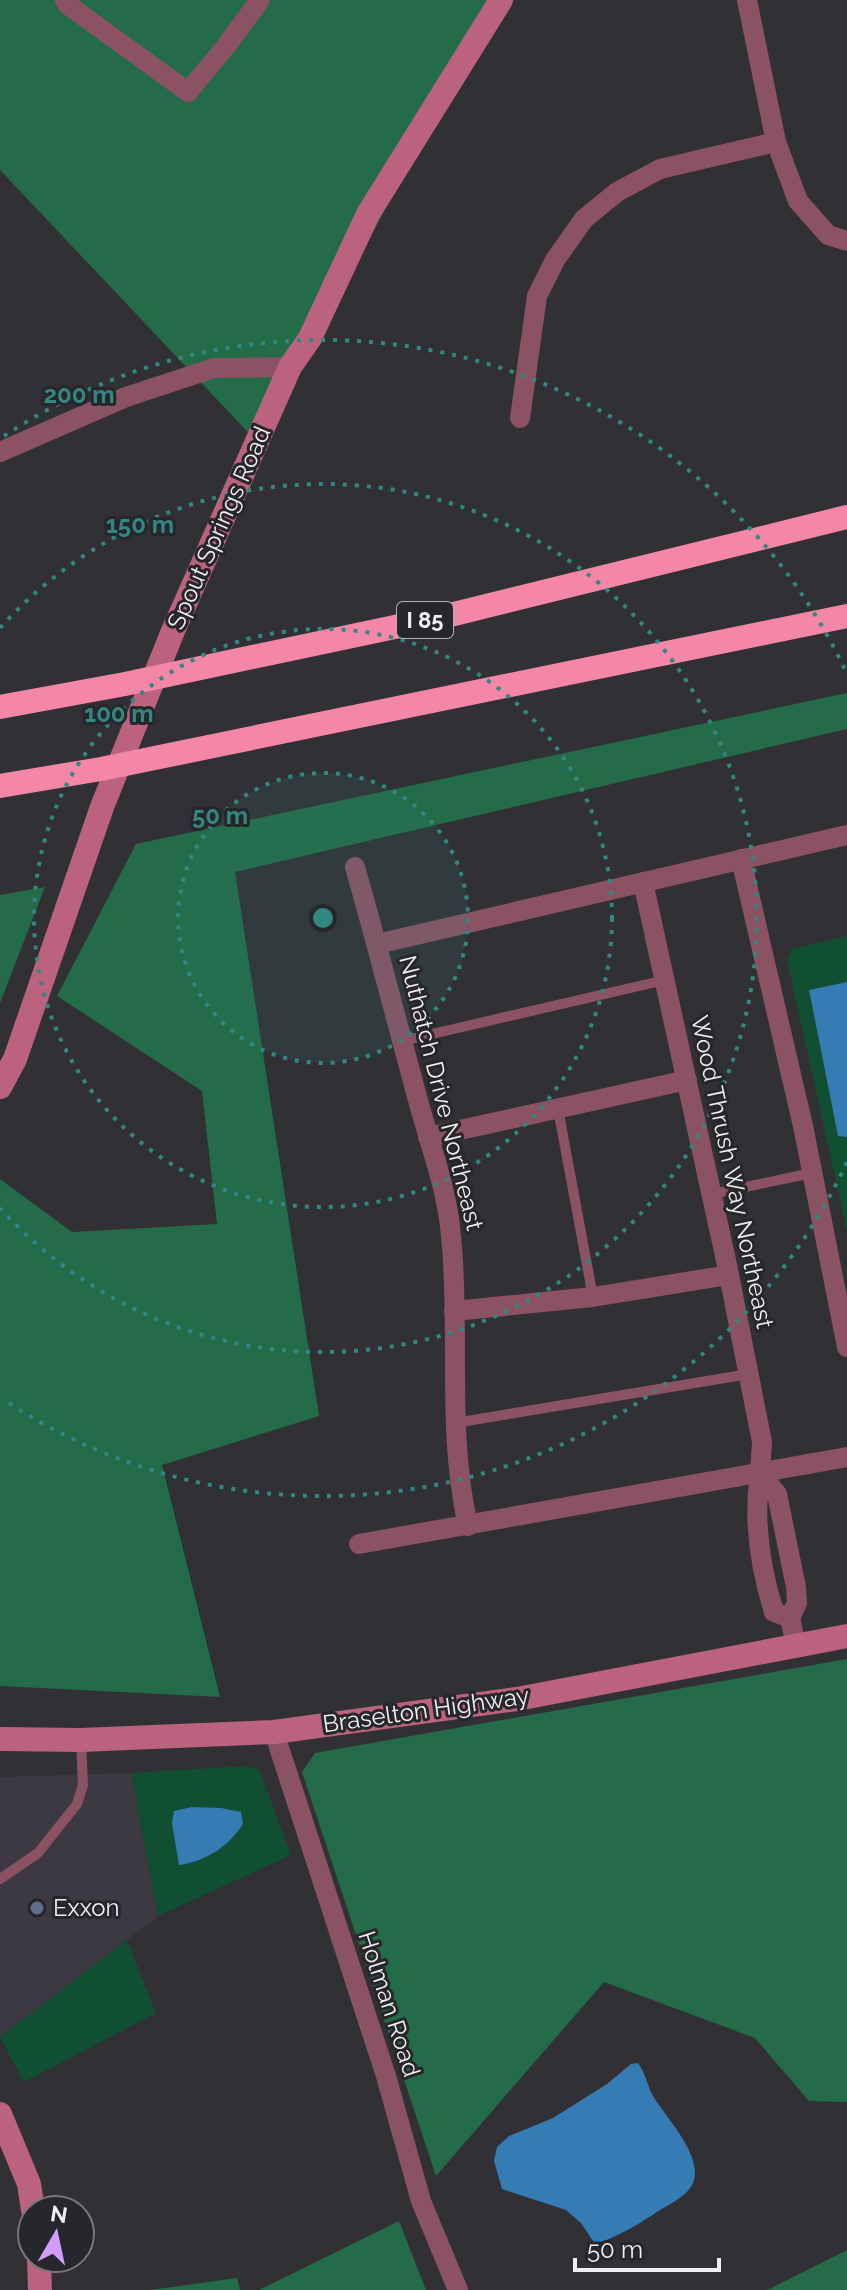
<svg xmlns="http://www.w3.org/2000/svg" width="847" height="2290" font-family="Raleway,sans-serif">
<style>
.built{fill:#3c3943}
.green{fill:#114f33}
.forest{fill:#246b49}
.water{fill:#357cb5}
.lines{fill:none;stroke-linecap:round;stroke-linejoin:round}
.lane{stroke:#8a5263;stroke-width:10}
.street{stroke:#8a5263;stroke-width:20}
.secondary{stroke:#bb627f;stroke-width:24}
.highway{stroke:#f486a8;stroke-width:24}
.ring{fill:none;stroke:#318882;stroke-width:4;stroke-dasharray:4 8}
.service-dot{fill:#5c6f8a;stroke:#27262a;stroke-width:3}
.labels{text-anchor:middle;stroke-width:6;stroke-linejoin:round;paint-order:stroke}
.shield{fill:#27262a;stroke:#b3b2b5;stroke-width:2}
.shield-label{font-size:22px;font-weight:bold;fill:#efeef1}
.street-label{font-size:24px;fill:#efeef1;stroke:#27262a}
.poi-label{font-size:24px;fill:#efeef1;stroke:#27262a;text-anchor:start}
.centre{fill:#318882;stroke:#27262a;stroke-width:4}
.ring-label{font-size:24px;text-anchor:middle;font-weight:bold;fill:#318882;stroke:#27262a;stroke-width:6;stroke-linejoin:round;paint-order:stroke}
</style>
<rect width="100%" height="100%" fill="#313034"/>
<polygon class="built" points="131,1773 158,1916 0,2037 0,1777"/>
<g class="green">
<polygon points="847,936 847,982 809,991 838,1136 847,1137 847,1231 787,960 792,949"/>
<polygon points="246,1766 259,1769 291,1855 158,1916 131,1773"/>
<polygon points="127,1940 156,2013 24,2082 0,2037"/>
</g>
<g class="forest">
<polygon points="0,0 509,0 435,114 261,446 0,170"/>
<polygon points="847,693 847,729 235,872 319,1416 162,1465 220,1697 0,1686 0,1179 72,1232 217,1224 202,1091 57,996 136,844"/>
<polygon points="45,887 0,1003 0,895"/>
<polygon points="847,1659 847,2102 809,2101 755,2038 604,1982 436,2176 302,1772 315,1753"/>
<polygon points="399,2221 426,2290 259,2290"/>
<polygon points="847,2250 847,2290 767,2290"/>
<polygon points="237,2278 240,2290 150,2290"/>
</g>
<g class="water">
<polygon points="847,982 847,1137 838,1136 809,990"/>
<path d="M192 1807 221 1808 241 1812 243 1824C228 1847 206 1861 179 1865L172 1823 174 1811Z"/>
<path d="M638 2063C646 2074 647 2085 653 2096 666 2118 704 2156 693 2183 689 2194 671 2204 660 2210 640 2223 619 2237 595 2244L581 2223 566 2210 502 2189 494 2161 497 2147 509 2136 553 2118 607 2084 631 2064Z"/>
</g>
<g class="lines">
<g class="lane">
<polyline points="402,1041 665,980"/>
<polyline points="558,1109 593,1297"/>
<polyline points="712,1194 812,1173"/>
<polyline points="455,1423 749,1374"/>
<polyline points="0,1879 38,1853 77,1804 83,1785 81,1740"/>
</g>
<g class="street">
<polyline points="65,0 68,5 188,92 226,46 260,0"/>
<polyline points="747,0 776,142 798,201 828,235 847,241"/>
<polyline points="520,418 537,296 555,260 584,219 617,192 660,169 776,142"/>
<polyline points="0,452 126,397 214,368 290,367"/>
<polyline points="741,859 803,1126 847,1347"/>
<path d="M355 867C376 941 395 1015 415 1089 427 1137 447 1186 451 1236 461 1333 446 1428 468 1526"/>
<polyline points="643,882 727,1265 762,1442 760,1473"/>
<polyline points="377,944 847,835"/>
<polyline points="428,1137 687,1080"/>
<polyline points="454,1311 593,1297 729,1275"/>
<polyline points="359,1544 847,1457"/>
<path d="M790 1618 774 1612C760 1567 753 1520 760 1473L777 1494 796 1587 797 1603 790 1618 796 1645"/>
<polyline points="274,1732 386,2076 421,2201 458,2290"/>
</g>
<g class="secondary">
<polyline points="0,1087 15,1059 102,807 173,631 290,367 310,338 368,214 501,0"/>
<polyline points="0,1739 81,1740 274,1732 517,1699 847,1636"/>
<polyline points="0,2114 29,2184 33,2210"/>
<polyline points="39,2258 40,2290"/>
</g>
<g class="highway">
<polyline points="0,707 125,684 442,617 847,517"/>
<polyline points="0,786 101,769 847,616"/>
</g>
</g>
<circle cx="323" cy="918" r="145" fill="#318882" fill-opacity=".12"/>
<g class="ring">
<circle cx="323" cy="918" r="145"/>
<circle cx="323" cy="918" r="289"/>
<path d="M0 628A434 434 0 1 1 0 1208"/>
<path d="M847 1162A578 578 0 0 1 4 1400M4 436A578 578 0 0 1 847 674"/>
</g>
<circle class="service-dot" cx="37" cy="1908" r="8"/>
<g class="labels">
<rect class="shield" x="397" y="602" width="56" height="36" rx="6"/>
<g class="shield-label">
<text x="425" y="628">I 85</text>
</g>
<g class="street-label">
<text transform="translate(219 528) rotate(-66)" y="8">Spout Springs Road</text>
<text transform="translate(441 1093) rotate(76)" y="8">Nuthatch Drive Northeast</text>
<text transform="translate(732 1172) rotate(78)" y="8">Wood Thrush Way Northeast</text>
<text transform="translate(426 1710) rotate(-8)" y="8">Braselton Highway</text>
<text transform="translate(389 2004) rotate(72)" y="8">Holman Road</text>
</g>
<g class="poi-label">
<text x="53" y="1916">Exxon</text>
</g>
</g>
<circle cx="323" cy="918" r="12" class="centre"/>
<g class="ring-label">
<text x="79" y="403">200 m</text>
<text x="140" y="533">150 m</text>
<text x="119" y="722">100 m</text>
<text x="220" y="824">50 m</text>
</g>
<g transform="translate(56 2234) rotate(9)"><circle r="38" fill="#27262a" stroke="#77767a" stroke-width="2"/>
<path d="M0-6L14 30L0 20L-14 30Z" fill="#d29dfd"/>
<text y="-12" font-size="22" font-weight="bold" text-anchor="middle" fill="#efeef1">N</text>
</g>
<path d="M575 2258v12h144v-12" fill="none" stroke="#efeef1" stroke-width="4"/>
<text x="587" y="2258" font-size="24" fill="#efeef1" stroke="#27262a" stroke-width="6" paint-order="stroke">50 m</text>
</svg>
